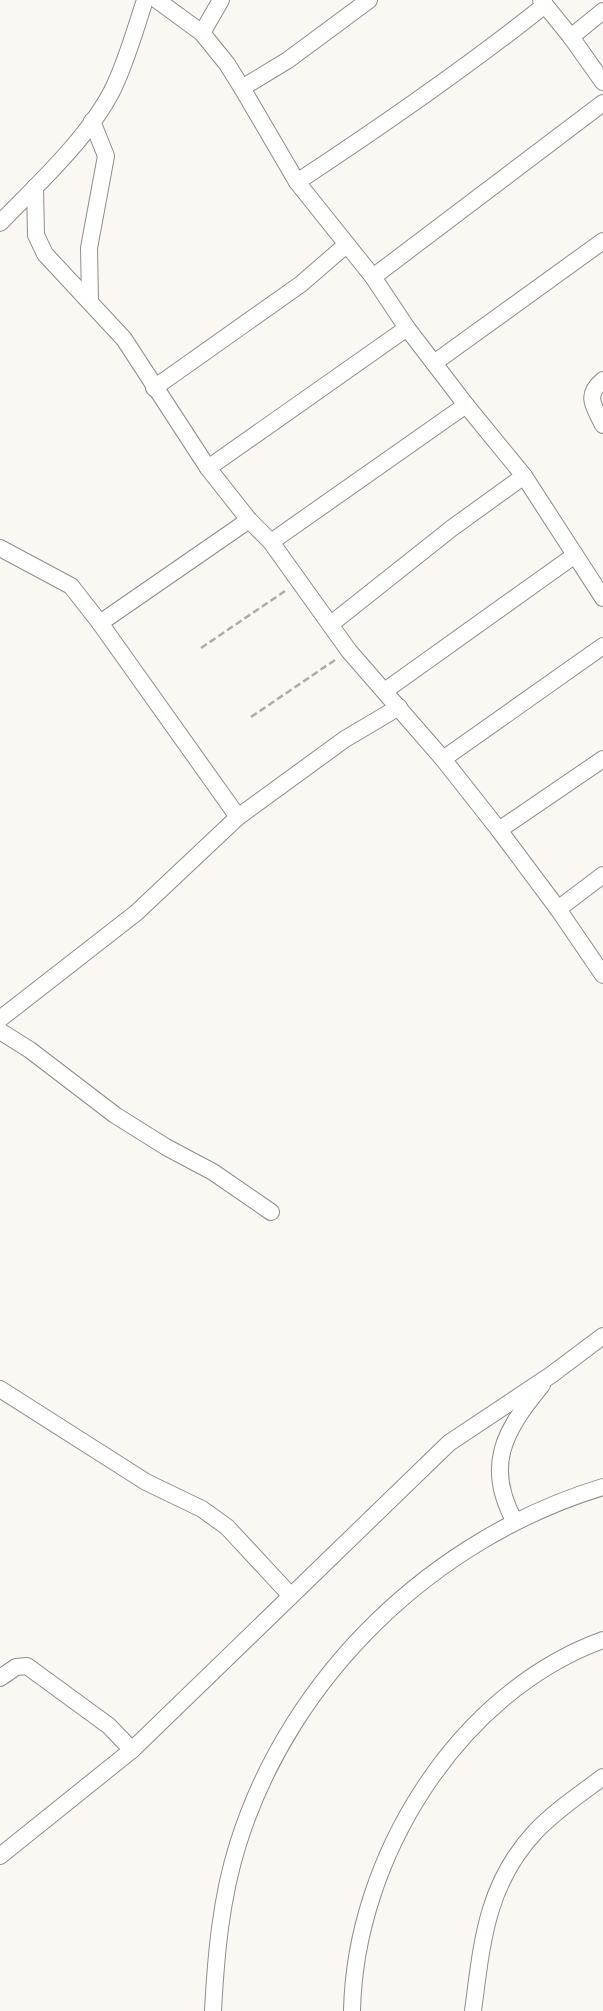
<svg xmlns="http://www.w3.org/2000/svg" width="603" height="2011" font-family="Signika,sans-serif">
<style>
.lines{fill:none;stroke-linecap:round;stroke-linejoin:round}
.minor-casing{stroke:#908e8a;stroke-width:18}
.path{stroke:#aeaca9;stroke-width:2.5;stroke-dasharray:7 3.5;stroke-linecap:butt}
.minor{stroke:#fff;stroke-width:16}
</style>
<rect width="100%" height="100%" fill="#fbf8f4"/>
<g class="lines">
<g class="minor-casing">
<g id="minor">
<polyline points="157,0 202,33 227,64 242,88"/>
<polyline points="369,0 288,60 242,88 297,182 373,277 407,328 466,405 524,476 603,598"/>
<polyline points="541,0 571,37 603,82"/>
<polyline points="202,33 221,0"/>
<polyline points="571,37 603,11"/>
<path d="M297 182C382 126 466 68 545 5"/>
<polyline points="35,187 36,235 45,254 124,339 208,468 249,520 271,542 349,651 443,759 499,830 558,909 603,975"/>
<path d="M0 223C38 184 87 139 112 91 126 63 135 30 145 0"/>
<polyline points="373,277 603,103"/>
<polyline points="90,300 89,248 106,156 92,121"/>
<polyline points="434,363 603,241"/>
<path d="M603 380C584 396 594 406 603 425"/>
<polyline points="154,388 301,284 346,245"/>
<polyline points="208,468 407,328"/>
<polyline points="271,542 466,405"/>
<polyline points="0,548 71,586 100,623 249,520"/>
<polyline points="100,623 238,817 345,739 399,707"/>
<polyline points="331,624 452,528 524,476"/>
<polyline points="386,690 575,555"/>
<polyline points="443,759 603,646"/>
<polyline points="499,830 603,759"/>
<polyline points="558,909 603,875"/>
<polyline points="0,1019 136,913 238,817"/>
<polyline points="0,1031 30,1050 115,1115 166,1147 213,1172 271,1212"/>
<polyline points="0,1389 146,1482 202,1509 227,1527 291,1596"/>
<path d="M515 1522C484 1466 504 1431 542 1385"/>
<polyline points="0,1678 16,1667 27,1666 109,1726 132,1750"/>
<polyline points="0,1856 132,1750 449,1443 551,1375 603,1336"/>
<path d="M213 2011C216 1954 221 1898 238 1844 291 1675 434 1538 603 1487"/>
<path d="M352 2011C355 1859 457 1693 603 1640"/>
<path d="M473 2011C482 1943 486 1884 536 1831 555 1811 580 1794 603 1777"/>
</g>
</g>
<g class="path">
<polyline points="201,648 288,589"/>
<polyline points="251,717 335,660"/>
</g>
<use href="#minor" class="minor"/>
</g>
</svg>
